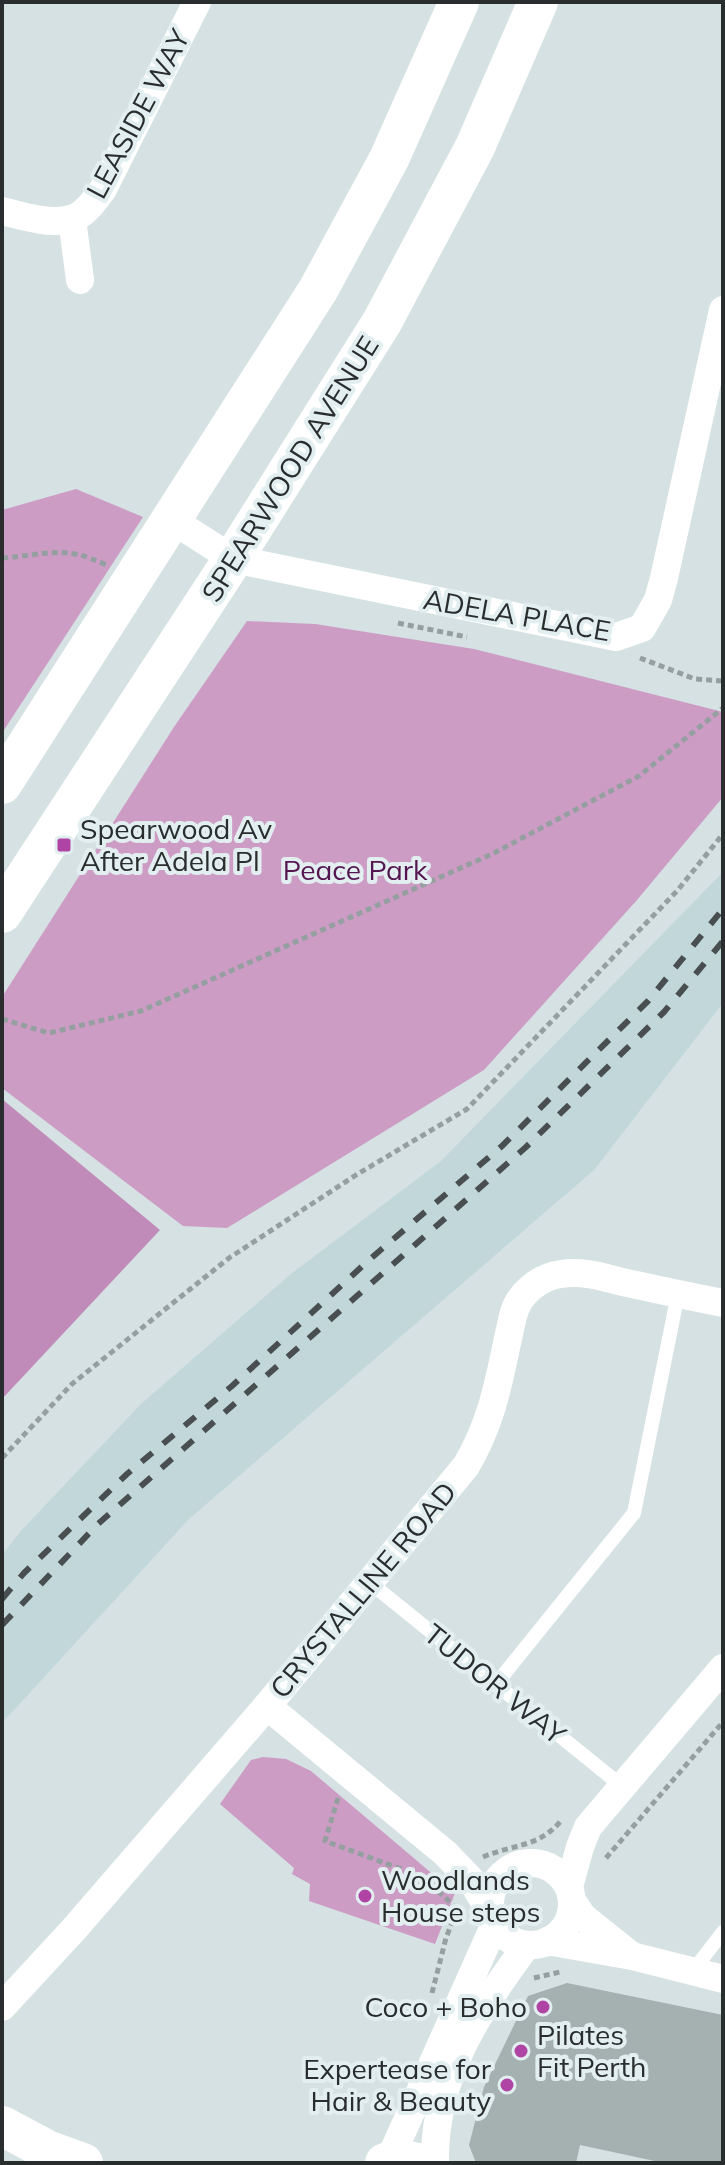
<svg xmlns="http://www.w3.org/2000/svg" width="725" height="2165" font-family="Mulish,sans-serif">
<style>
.built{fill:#c2d7da}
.green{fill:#cc9cc5}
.forest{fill:#c18bb9}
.building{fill:#a5b0b1}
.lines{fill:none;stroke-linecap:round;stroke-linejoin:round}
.path{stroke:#969fa0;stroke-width:5;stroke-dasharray:6 4;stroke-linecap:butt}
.lane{stroke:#fff;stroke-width:14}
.street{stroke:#fff;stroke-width:28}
.secondary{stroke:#fff;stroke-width:40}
.rail{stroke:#494f50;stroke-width:6;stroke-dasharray:14 14;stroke-linecap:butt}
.poi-dot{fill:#af44a5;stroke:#e2eef0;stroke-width:3}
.labels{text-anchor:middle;stroke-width:8;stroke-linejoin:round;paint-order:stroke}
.street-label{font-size:28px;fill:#292d2e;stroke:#e2eef0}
.poi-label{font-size:28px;fill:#292d2e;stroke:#e2eef0;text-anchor:start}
.park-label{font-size:28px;fill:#551550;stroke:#e2eef0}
</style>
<rect width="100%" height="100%" fill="#d5e1e2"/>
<polygon class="built" points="723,872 723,1003 594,1170 189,1519 2,1723 2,1555 21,1531 141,1404 291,1274 441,1161"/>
<g class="green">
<polygon points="76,489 143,517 2,733 2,510"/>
<polygon points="247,621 315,624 474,649 723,712 723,797 637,900 484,1070 227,1228 183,1226 2,1088 2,997 174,727"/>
<polygon points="263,1757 286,1759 311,1771 455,1893 435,1944 309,1901 310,1884 292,1874 294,1868 220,1804 251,1760"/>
</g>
<polygon class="forest" points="2,1099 160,1230 2,1399"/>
<polygon class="building" points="567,1983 723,2015 723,2163 664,2163 580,2145 576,2163 476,2163 469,2145 484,2087 528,1996"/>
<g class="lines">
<g class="path">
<path d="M2 558C47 555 63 544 106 565"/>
<polyline points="398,623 467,637"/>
<polyline points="640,658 695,679 723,681"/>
<polyline points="2,1019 49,1033 141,1011 492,854 639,776 723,708"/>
<polyline points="2,1458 72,1384 229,1258 356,1175 467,1109 677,891 723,834"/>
<polyline points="338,1798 325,1841 423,1877 453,1905"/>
<path d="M483 1857C513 1844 537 1848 560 1822"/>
<polyline points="606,1858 723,1722"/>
<polyline points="534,1978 560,1972"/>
<polyline points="432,1993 446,1938 458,1907"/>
</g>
<g class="lane">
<polyline points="368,1581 623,1787"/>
<polyline points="496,1684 634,1513 678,1294"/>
<polyline points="692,1972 723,1932"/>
</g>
<g class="street">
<path d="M2 211C22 216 50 225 71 219 85 215 95 200 103 189L197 2"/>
<polyline points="72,219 80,280"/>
<polyline points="172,520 233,559 616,637 642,628 658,600 664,578 723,310"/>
<polyline points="267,1706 445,1853 471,1880 490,1911"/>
<circle cx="531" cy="1904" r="41"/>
<polyline points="569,1887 580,1847 588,1827 723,1668"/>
<polyline points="572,1901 583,1917 628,1953"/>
<polyline points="547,1941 632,1956 723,1979"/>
<path d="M2 2007 75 1928 267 1706 466 1466C496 1415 500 1371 513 1316 518 1294 539 1277 561 1274 583 1270 606 1278 627 1283 659 1290 691 1297 723 1303"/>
<polyline points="389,2161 495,1924"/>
<path d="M435 2163C433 2079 479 2009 527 1945"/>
</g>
<g class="secondary">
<polyline points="2,784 318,290 389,159 459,2"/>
<polyline points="2,913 233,559 382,322 475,147 538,2"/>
<polyline points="2,2126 47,2150 83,2163"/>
<polyline points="385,2163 399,2159 418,2163"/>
</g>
<g class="rail">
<polyline points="2,1599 24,1573 127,1474 232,1386 369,1260 502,1146 648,1001 723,909"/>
<polyline points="2,1625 98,1524 526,1147 664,1012 723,941"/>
</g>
</g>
<g class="poi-dot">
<rect x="56" y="837" width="16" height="16" rx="4"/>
<circle cx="365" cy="1896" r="8"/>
<circle cx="543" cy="2007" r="8"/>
<circle cx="521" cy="2051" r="8"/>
<circle cx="507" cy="2085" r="8"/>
</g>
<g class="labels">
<g class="street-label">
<text transform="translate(138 114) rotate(-62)" y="10">LEASIDE WAY</text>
<text transform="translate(290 469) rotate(-58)" y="10">SPEARWOOD AVENUE</text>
<text transform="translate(517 615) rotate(10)" y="10">ADELA PLACE</text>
<text transform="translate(363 1590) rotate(-50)" y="10">CRYSTALLINE ROAD</text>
<text transform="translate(495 1684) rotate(39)" y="10">TUDOR WAY</text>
</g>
<g class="poi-label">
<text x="80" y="839">Spearwood Av<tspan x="80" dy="32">After Adela Pl</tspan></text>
<text x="381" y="1890">Woodlands<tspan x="381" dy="32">House steps</tspan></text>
<text x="527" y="2017" text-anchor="end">Coco + Boho</text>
<text x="537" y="2045">Pilates<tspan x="537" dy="32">Fit Perth</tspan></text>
<text x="491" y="2079" text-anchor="end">Expertease for<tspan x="491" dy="32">Hair &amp; Beauty</tspan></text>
</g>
<g class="park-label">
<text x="355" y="880">Peace Park</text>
</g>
</g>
<rect width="725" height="2165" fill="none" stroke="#292d2e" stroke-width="8"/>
</svg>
